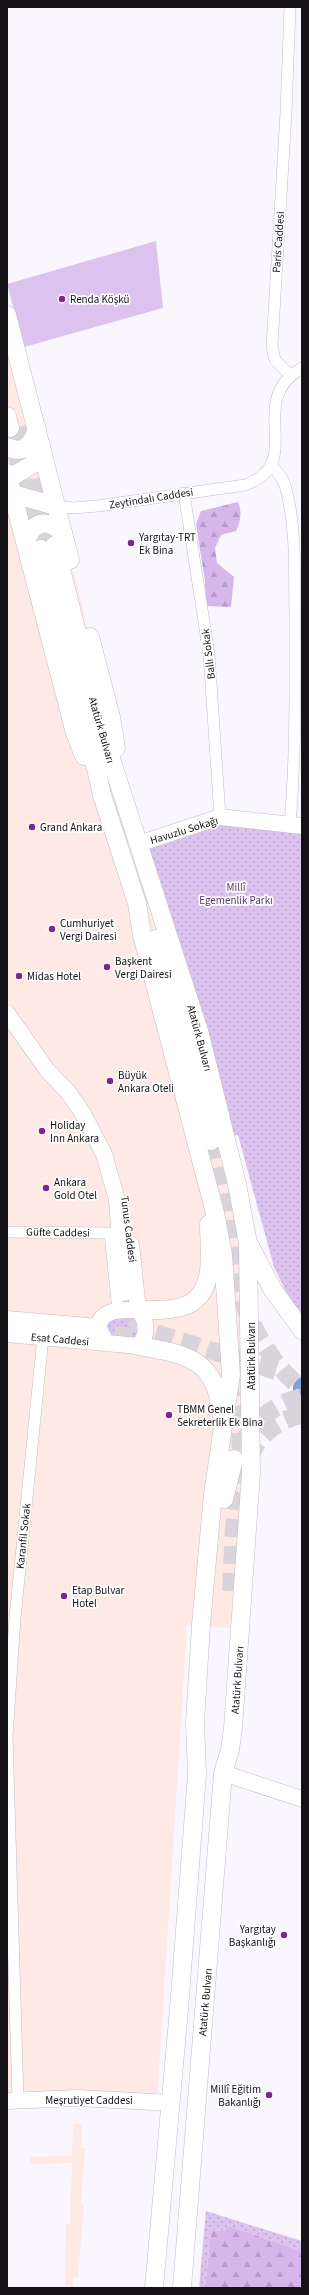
<svg xmlns="http://www.w3.org/2000/svg" width="309" height="2295" font-family="'Source Sans 3',sans-serif">
<style>
.commercial{fill:#fee9e5}
.green{fill:#dcc2ee}
.forest{fill:url(#forest-firs)}
.park{fill:url(#park-dots)}
.water{fill:url(#water-ripples)}
.lines{fill:none;stroke-linecap:round;stroke-linejoin:round}
.primary-tunnel{stroke:#d8d4da;stroke-width:18;stroke-dasharray:18 9;stroke-linecap:butt}
.street-casing{stroke:#c2bcc7;stroke-width:12}
.secondary-casing{stroke:#c2bcc7;stroke-width:17}
.primary-casing{stroke:#c2bcc7;stroke-width:19}
.street{stroke:#fff;stroke-width:11}
.secondary{stroke:#fff;stroke-width:16}
.primary{stroke:#fff;stroke-width:18}
.poi-dot{fill:#7e2593;stroke:#fff;stroke-width:1.5}
.labels{text-anchor:middle;stroke-width:3.5;stroke-linejoin:round;paint-order:stroke}
.street-label{font-size:11px;fill:#141216;stroke:#fff}
.poi-label{font-size:11px;fill:#141216;stroke:#fff;text-anchor:start}
.park-label{font-size:11px;fill:#5e3676;stroke:#fff}
</style>
<defs>
<pattern id="forest-firs" width="22" height="20" patternUnits="userSpaceOnUse"><rect width="22" height="20" fill="#d7b6ec"/><path d="M5 1l3.5 6h-7zM16 11l3.5 6h-7z" fill="#b89bca"/></pattern>
<pattern id="park-dots" width="8" height="8" patternUnits="userSpaceOnUse"><rect width="8" height="8" fill="#dcc2ee"/><path d="M2 2h.1M6 6h.1" fill="none" stroke="#bca6cb" stroke-width="1.8" stroke-linecap="round"/></pattern>
<pattern id="water-ripples" width="26" height="14" patternUnits="userSpaceOnUse"><rect width="26" height="14" fill="#81a3d4"/><path d="M2 4q2-2 4 0t4 0M15 11q2-2 4 0t4 0" fill="none" stroke="#6883ab"/></pattern>
</defs>
<rect width="100%" height="100%" fill="#faf6fd"/>
<g class="commercial">
<polygon points="7,315 111,717 117,763 248,1243 241,1629 187,1625 157,2102 7,2101"/>
<polygon points="73,2124 82,2124 81,2148 85,2148 81,2203 84,2204 78,2277 73,2277 73,2288 69,2288 69,2286 65,2286 65,2253 66,2225 70,2224 72,2163 30,2164 30,2157 72,2156"/>
</g>
<polygon class="green" points="156,241 163,308 24,347 7,284"/>
<g class="forest">
<path d="M238 502C242 511 241 522 236 531L221 535 215 548 217 563 234 577 231 607 206 606 205 581 196 524 201 511Z"/>
<polygon points="229,2226 302,2251 302,2288 205,2288 211,2230 224,2231"/>
</g>
<g class="park">
<polygon points="220,817 302,826 302,1318 288,1296 274,1267 238,1135 234,1135 138,844"/>
<polygon points="138,1310 143,1340 112,1344 101,1319"/>
<polygon points="206,2211 302,2241 302,2251 229,2226 224,2231 211,2230 205,2288 199,2288"/>
</g>
<path class="water" d="M302 1377V1399L294 1394C291 1386 294 1380 302 1377Z"/>
<g class="lines">
<g class="primary-tunnel">
<polyline points="23,426 53,538"/>
<polyline points="10,428 41,549"/>
<path d="M211 1141C215 1158 219 1175 222 1192 228 1219 229 1248 235 1276 246 1319 268 1361 302 1389"/>
<path d="M124 1293C127 1310 134 1321 149 1331L286 1374"/>
<polyline points="114,1335 153,1340"/>
<path d="M224 1382C245 1415 241 1448 239 1486"/>
<path d="M245 1439C257 1417 279 1402 302 1397"/>
<path d="M231 1591C235 1533 227 1428 302 1415"/>
</g>
<g class="street-casing">
<g id="street">
<polyline points="290,375 275,360 272,346 286,113 290,7"/>
<path d="M271 465C277 471 282 477 285 485 297 527 294 574 295 618 295 687 296 755 290 824"/>
<polyline points="184,493 209,654 220,817"/>
<path d="M56 506 73 508 98 506 245 485C252 482 259 479 264 474 293 446 251 397 302 368"/>
<polyline points="7,1232 110,1233 118,1311"/>
<polyline points="7,1736 15,1618 43,1337"/>
<polyline points="7,1737 18,2100"/>
</g>
</g>
<g class="secondary-casing">
<g id="secondary">
<polyline points="138,844 220,817 302,826"/>
<polyline points="7,1013 47,1070 68,1092 82,1112 104,1154 117,1200 124,1293"/>
<polyline points="131,1244 138,1310"/>
<polyline points="7,1319 99,1327"/>
<path d="M7 1334 139 1346C148 1335 148 1321 138 1310"/>
<path d="M103 1336C100 1333 99 1329 99 1325 102 1308 125 1310 138 1310"/>
<polyline points="223,1773 302,1799"/>
<polyline points="7,2101 78,2098 171,2103"/>
</g>
</g>
<g class="primary-casing">
<g id="primary">
<polyline points="7,315 70,560"/>
<polyline points="7,416 10,428"/>
<path d="M7 447C24 455 33 444 37 428"/>
<polyline points="7,473 75,733 84,756"/>
<polyline points="8,479 33,464 41,445"/>
<polyline points="13,494 56,506"/>
<path d="M26 542C33 520 46 519 63 532"/>
<polyline points="55,545 100,725 199,1031 237,1184 248,1243 251,1473 233,1728 230,1750 223,1773 182,2288"/>
<polyline points="41,549 75,675 102,795 137,903 142,935 215,1213 223,1255 231,1374 213,1494 201,1625 195,1723 197,1774 179,2009 154,2288"/>
<polyline points="90,637 111,717 116,748"/>
<polyline points="156,939 211,1141"/>
<polyline points="250,1246 273,1290 302,1330"/>
<path d="M138 1310C154 1310 172 1311 187 1305 217 1292 209 1249 209 1224"/>
<path d="M139 1346C186 1354 216 1359 221 1413"/>
<polyline points="224,1499 234,1459"/>
</g>
</g>
<use href="#street" class="street"/>
<use href="#secondary" class="secondary"/>
<use href="#primary" class="primary"/>
</g>
<g class="poi-dot">
<circle cx="62" cy="299" r="4"/>
<circle cx="131" cy="543" r="4"/>
<circle cx="32" cy="827" r="4"/>
<circle cx="52" cy="929" r="4"/>
<circle cx="107" cy="967" r="4"/>
<circle cx="19" cy="976" r="4"/>
<circle cx="110" cy="1081" r="4"/>
<circle cx="42" cy="1131" r="4"/>
<circle cx="46" cy="1188" r="4"/>
<circle cx="169" cy="1415" r="4"/>
<circle cx="64" cy="1596" r="4"/>
<circle cx="284" cy="1935" r="4"/>
<circle cx="269" cy="2095" r="4"/>
</g>
<g class="labels">
<g class="street-label">
<text transform="translate(278 242) rotate(-86)" y="4">Paris Caddesi</text>
<text transform="translate(151 498) rotate(-9)" y="4">Zeytindalı Caddesi</text>
<text transform="translate(208 654) rotate(-97)" y="4">Ballı Sokak</text>
<text transform="translate(102 730) rotate(74)" y="4">Atatürk Bulvarı</text>
<text transform="translate(184 830) rotate(-17)" y="4">Havuzlu Sokağı</text>
<text transform="translate(200 1038) rotate(75)" y="4">Atatürk Bulvarı</text>
<text transform="translate(129 1229) rotate(83)" y="4">Tunus Caddesi</text>
<text transform="translate(58 1232) rotate(1)" y="4">Güfte Caddesi</text>
<text transform="translate(60 1339) rotate(5)" y="4">Esat Caddesi</text>
<text transform="translate(251 1356) rotate(-90)" y="4">Atatürk Bulvarı</text>
<text transform="translate(23 1536) rotate(-84)" y="4">Karanfil Sokak</text>
<text transform="translate(237 1680) rotate(-86)" y="4">Atatürk Bulvarı</text>
<text transform="translate(205 2002) rotate(-85)" y="4">Atatürk Bulvarı</text>
<text x="89" y="2104">Meşrutiyet Caddesi</text>
</g>
<g class="poi-label">
<text x="70" y="303">Renda Köşkü</text>
<text x="139" y="541">Yargıtay-TRT<tspan x="139" dy="13">Ek Bina</tspan></text>
<text x="40" y="831">Grand Ankara</text>
<text x="60" y="927">Cumhuriyet<tspan x="60" dy="13">Vergi Dairesi</tspan></text>
<text x="115" y="965">Başkent<tspan x="115" dy="13">Vergi Dairesi</tspan></text>
<text x="27" y="980">Midas Hotel</text>
<text x="118" y="1079">Büyük<tspan x="118" dy="13">Ankara Oteli</tspan></text>
<text x="50" y="1129">Holiday<tspan x="50" dy="13">Inn Ankara</tspan></text>
<text x="54" y="1186">Ankara<tspan x="54" dy="13">Gold Otel</tspan></text>
<text x="177" y="1413">TBMM Genel<tspan x="177" dy="13">Sekreterlik Ek Bina</tspan></text>
<text x="72" y="1594">Etap Bulvar<tspan x="72" dy="13">Hotel</tspan></text>
<text x="276" y="1933" text-anchor="end">Yargıtay<tspan x="276" dy="13">Başkanlığı</tspan></text>
<text x="261" y="2093" text-anchor="end">Millî Eğitim<tspan x="261" dy="13">Bakanlığı</tspan></text>
</g>
<g class="park-label">
<text x="236" y="891">Millî<tspan x="236" dy="13">Egemenlik Parkı</tspan></text>
</g>
</g>
<rect width="309" height="2295" fill="none" stroke="#141216" stroke-width="16"/>
</svg>
